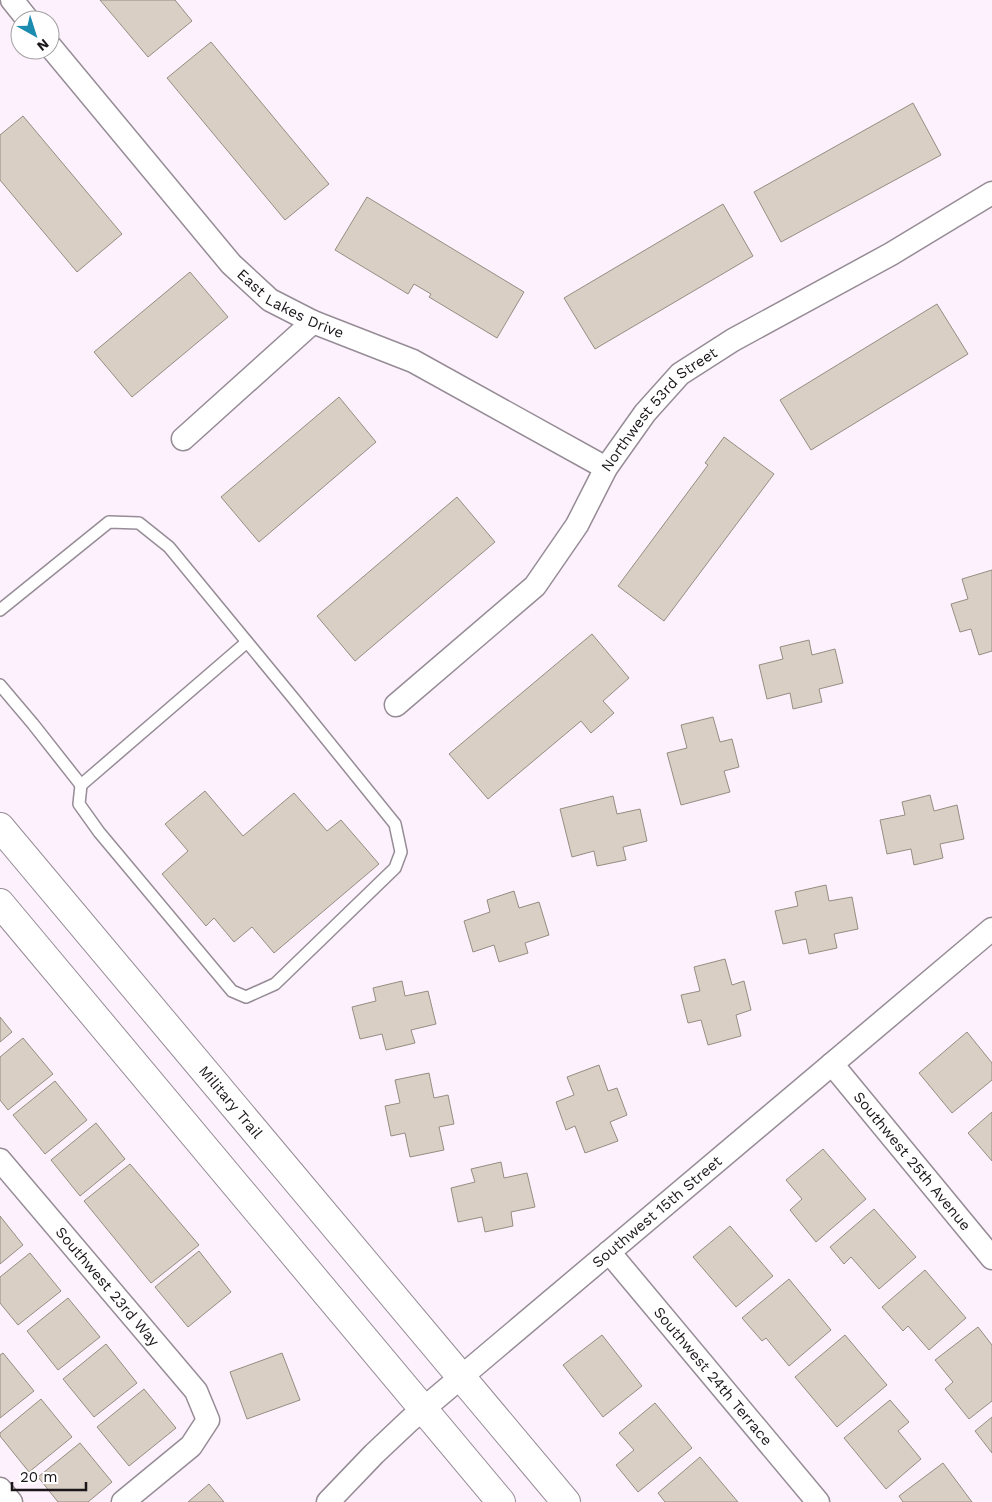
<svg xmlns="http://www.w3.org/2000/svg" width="992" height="1502" font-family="'Work Sans',sans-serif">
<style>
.building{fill:#d9cfc4;stroke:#968d82}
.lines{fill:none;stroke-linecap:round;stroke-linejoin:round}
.service-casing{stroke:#968c96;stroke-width:14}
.minor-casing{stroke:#968c96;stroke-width:25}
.tertiary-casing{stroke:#968c96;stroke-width:30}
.service{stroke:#fff;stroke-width:11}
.minor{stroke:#fff;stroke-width:22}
.tertiary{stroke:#fff;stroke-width:28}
.labels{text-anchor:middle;stroke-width:4;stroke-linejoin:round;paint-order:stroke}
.street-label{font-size:15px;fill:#1a161a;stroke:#fff}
</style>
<rect width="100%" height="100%" fill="#fcf1fc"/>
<g class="building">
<polygon points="100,0 175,0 192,21 148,57"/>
<polygon points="211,42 329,184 285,220 167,78"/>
<polygon points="913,103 941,155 781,242 754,192"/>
<polygon points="23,116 122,234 77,272 0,180 0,135"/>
<polygon points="367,197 524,292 497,338 429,297 431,294 414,284 408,294 335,250"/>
<polygon points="723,204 753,256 595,349 564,298"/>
<polygon points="190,272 228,317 132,397 94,352"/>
<polygon points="937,304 968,354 811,450 780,400"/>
<polygon points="339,397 376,442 259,542 221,497"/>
<polygon points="724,437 774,474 664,621 618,586 708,465 705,463"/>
<polygon points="457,497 495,542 355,661 317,616"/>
<polygon points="992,570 992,651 979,655 971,629 960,632 951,604 968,599 962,579"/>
<polygon points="592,634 629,678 603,701 614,713 591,733 581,721 488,799 449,754"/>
<polygon points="809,640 812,655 835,649 843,683 819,689 822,702 793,709 790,693 767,699 759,665 783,659 780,647"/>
<polygon points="713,717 720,742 732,739 739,767 724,771 730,792 681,805 667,753 687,748 681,725"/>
<polygon points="205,791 243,836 294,793 327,831 341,820 379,864 274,953 252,927 234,942 214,918 206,926 162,874 188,851 165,824"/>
<polygon points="930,795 934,811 957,805 964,839 940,844 943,858 914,865 911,849 887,854 880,820 905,815 902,802"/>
<polygon points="613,796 617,814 640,809 647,841 623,847 626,860 597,866 594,851 572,857 560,809"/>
<polygon points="826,885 829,901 852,897 858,929 834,934 837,948 809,954 806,939 783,944 775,911 798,906 795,892"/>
<polygon points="514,891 519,908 539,902 549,935 525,943 528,953 499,962 494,945 473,952 464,921 490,912 487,900"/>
<polygon points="725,959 732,985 744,981 751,1010 736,1015 741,1036 708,1045 701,1020 688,1023 681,995 700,991 694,967"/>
<polygon points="402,981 405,996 428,991 436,1024 411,1030 415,1043 386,1050 382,1034 360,1039 352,1007 376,1001 373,988"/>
<polygon points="0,1017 12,1032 0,1042"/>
<polygon points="967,1032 992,1063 992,1080 952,1113 919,1073"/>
<polygon points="23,1038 53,1074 8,1110 0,1100 0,1057"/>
<polygon points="599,1065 608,1091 617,1088 627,1115 610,1122 618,1141 585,1153 575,1126 566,1130 556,1102 574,1095 567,1077"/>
<polygon points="429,1073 434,1098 448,1095 454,1124 439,1127 444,1150 410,1157 405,1133 391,1136 385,1106 400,1103 395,1080"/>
<polygon points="55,1081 87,1120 45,1154 13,1115"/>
<polygon points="992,1112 992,1161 968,1133"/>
<polygon points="96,1123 125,1159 80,1196 51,1160"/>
<polygon points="823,1149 866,1199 816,1242 790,1210 802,1199 786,1180"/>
<polygon points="501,1162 504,1178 527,1173 535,1207 511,1212 513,1226 485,1232 482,1217 458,1222 451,1188 475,1182 471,1169"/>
<polygon points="130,1164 199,1245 151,1283 84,1201"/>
<polygon points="874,1209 916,1257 879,1289 851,1257 844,1264 830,1247"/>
<polygon points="0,1216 23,1245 0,1264"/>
<polygon points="730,1226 773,1276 736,1307 693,1257"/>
<polygon points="199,1251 231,1292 188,1327 155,1287"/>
<polygon points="30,1253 61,1291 18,1325 0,1303 0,1277"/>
<polygon points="925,1270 966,1318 929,1350 908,1326 903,1331 882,1307"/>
<polygon points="789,1279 831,1330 789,1366 766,1338 762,1341 742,1318"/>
<polygon points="68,1298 100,1337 58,1370 27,1331"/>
<polygon points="978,1327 992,1345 992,1401 969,1419 945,1389 953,1382 935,1360"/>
<polygon points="602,1335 642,1386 603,1417 563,1365"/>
<polygon points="845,1335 887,1385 837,1427 795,1377"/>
<polygon points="106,1344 137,1383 94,1417 63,1379"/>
<polygon points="3,1353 34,1391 0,1418 0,1355"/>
<polygon points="282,1353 300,1400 247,1419 230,1372"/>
<polygon points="144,1389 176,1428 129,1466 97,1427"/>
<polygon points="41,1399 72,1437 29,1472 0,1436 0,1433"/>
<polygon points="890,1400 909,1422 898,1431 921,1459 886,1489 844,1438"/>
<polygon points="655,1403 692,1448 638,1492 616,1465 634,1450 619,1433"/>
<polygon points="992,1417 992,1453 975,1431"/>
<polygon points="80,1443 112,1482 88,1502 58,1502 38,1477"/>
<polygon points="700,1457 738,1502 665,1502 658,1493"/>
<polygon points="943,1463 972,1502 903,1502 899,1496"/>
<polygon points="209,1484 224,1502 188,1502"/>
</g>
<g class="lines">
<g class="service-casing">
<g id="service">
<polyline points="0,610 109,522 139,523 169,547 294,699 395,824 401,852 395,868 275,984 246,997 232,991 99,832 79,804 81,785"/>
<polyline points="0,685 33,724 81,785 247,642"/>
</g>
</g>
<g class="minor-casing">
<g id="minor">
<polyline points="12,0 28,20"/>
<path id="s1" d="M50 46 231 264 270 300 313 322 413 361 606 468"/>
<polyline points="183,439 313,322"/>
<path id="s2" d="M396 705 535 586 577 525 606 468 645 413 680 374 733 340 891 254 992 193"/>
<path id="s3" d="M832 1064 992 1258"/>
<path id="s4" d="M0 1160 196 1391 208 1420 191 1446 123 1502"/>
<path id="s5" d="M609 1252 818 1502"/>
<polyline points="0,1489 11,1502"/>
<path id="s6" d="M328 1502 374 1454 409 1421 992 929"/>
</g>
</g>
<g class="tertiary-casing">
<g id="tertiary">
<path id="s7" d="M0 827 566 1502"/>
<polyline points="0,903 501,1502"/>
</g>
</g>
<use href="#service" class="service"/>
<use href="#minor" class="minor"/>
<use href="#tertiary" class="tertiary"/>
</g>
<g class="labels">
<g class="street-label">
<text dy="5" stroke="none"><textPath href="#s1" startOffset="356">East Lakes Drive</textPath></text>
<text dy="5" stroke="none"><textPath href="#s2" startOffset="401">Northwest 53rd Street</textPath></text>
<text dy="5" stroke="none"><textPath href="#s7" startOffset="359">Military Trail</textPath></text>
<text dy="5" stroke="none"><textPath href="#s3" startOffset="126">Southwest 25th Avenue</textPath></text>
<text dy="5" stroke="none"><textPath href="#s6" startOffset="439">Southwest 15th Street</textPath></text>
<text dy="5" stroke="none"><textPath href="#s4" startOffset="166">Southwest 23rd Way</textPath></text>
<text dy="5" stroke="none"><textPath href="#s5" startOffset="162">Southwest 24th Terrace</textPath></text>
</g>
</g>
<g transform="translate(35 35) rotate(141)"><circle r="24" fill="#ffffff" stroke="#a3a2a3"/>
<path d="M0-4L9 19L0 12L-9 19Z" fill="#1b8bb0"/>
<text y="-8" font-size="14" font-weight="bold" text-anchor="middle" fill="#1a161a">N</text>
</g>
<path d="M12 1482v8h74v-8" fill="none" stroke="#1a161a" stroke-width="2.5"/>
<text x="20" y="1482" font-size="15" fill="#1a161a" stroke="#ffffff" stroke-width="4" paint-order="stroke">20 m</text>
</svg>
